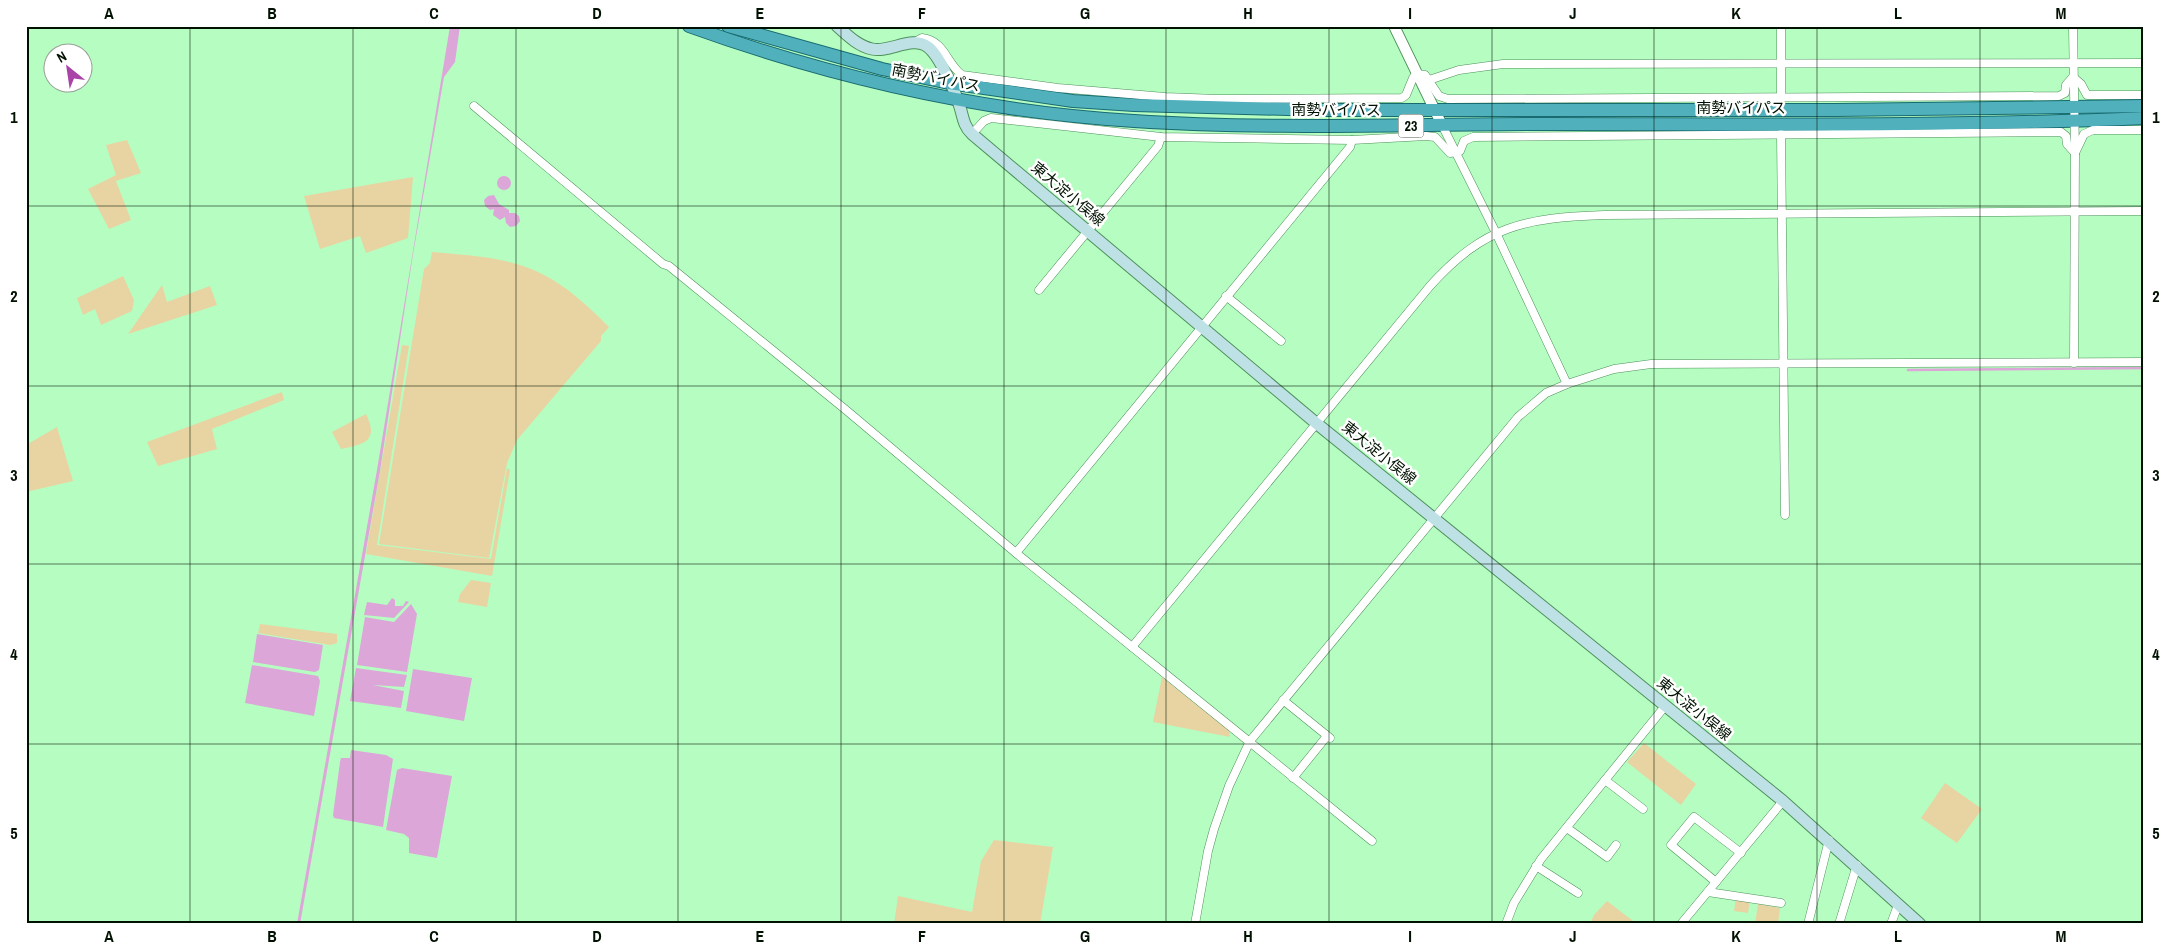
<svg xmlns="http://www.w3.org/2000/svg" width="2170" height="950" font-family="'Archivo Narrow','Noto Sans JP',sans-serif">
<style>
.green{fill:#e8d4a2}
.water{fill:#dda6d9}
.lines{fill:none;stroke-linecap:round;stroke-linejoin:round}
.stream{stroke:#dda6d9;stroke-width:2.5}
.minor-casing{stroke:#4e915b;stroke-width:9}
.tertiary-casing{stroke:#4e915b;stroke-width:12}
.secondary-casing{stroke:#4e915b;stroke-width:13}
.trunk-casing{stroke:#186b70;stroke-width:14}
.minor{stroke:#fff;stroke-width:8}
.tertiary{stroke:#fff;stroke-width:10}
.secondary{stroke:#bee1e6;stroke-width:11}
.trunk{stroke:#50b0bc;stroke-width:12}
.grid{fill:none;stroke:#001101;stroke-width:1;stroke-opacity:0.55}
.labels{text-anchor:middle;stroke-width:5;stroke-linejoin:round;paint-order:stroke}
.shield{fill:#fff;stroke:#4c584d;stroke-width:1}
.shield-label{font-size:14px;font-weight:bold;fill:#001101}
.street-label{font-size:15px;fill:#001101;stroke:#fff}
.neatline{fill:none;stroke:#001101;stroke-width:2}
.grid-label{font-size:16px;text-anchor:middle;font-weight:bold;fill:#001101}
</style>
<rect width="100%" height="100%" fill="#b6fdc1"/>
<g class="green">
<polygon points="127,140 141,173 116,181 131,220 109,229 88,189 116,175 106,145"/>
<polygon points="413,177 408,238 366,253 360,236 320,249 304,196"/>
<path d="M432 252C518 259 546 263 609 327L601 336V341L517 440 507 463 489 558 379 544 424 269 430 263Z"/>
<polygon points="123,276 134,300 132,311 101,325 95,309 83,315 77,298"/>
<polygon points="162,285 167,302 210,286 217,305 128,334"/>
<polygon points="402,345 409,346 377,545 491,559 507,468 510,470 492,576 366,554"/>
<polygon points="282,392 284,400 212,429 217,449 158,466 147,442"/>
<path d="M366 414C379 441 365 444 341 449L332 432Z"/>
<polygon points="57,427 73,481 26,492 26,445"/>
<polygon points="471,580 491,583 487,607 458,602 460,594"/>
<polygon points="260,624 337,634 337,643 330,645 258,633"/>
<polygon points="1162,677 1229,730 1230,737 1153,722"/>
<polygon points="1644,743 1696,784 1681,805 1627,762"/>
<polygon points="1945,783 1982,809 1957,843 1921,818"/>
<polygon points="994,840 1053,847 1040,924 894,924 898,896 972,912 981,861"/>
<polygon points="1736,898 1750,900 1748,913 1734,911"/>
<polygon points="1607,901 1637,924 1590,924 1594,915"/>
<polygon points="1758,904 1780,908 1778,924 1755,924"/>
</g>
<g class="water">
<polygon points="450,26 460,26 455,62 444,77 413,254 380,471 300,924 297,924 377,470"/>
<circle cx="504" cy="183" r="7"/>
<polygon points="494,195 499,204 509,210 509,213 515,213 519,216 520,221 516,226 510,227 506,223 505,217 500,220 493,215 494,209 490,210 485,206 484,200 488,196"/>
<polygon points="392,598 395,600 395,606 403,606 406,601 409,602 394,618 364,615 367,602 387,605"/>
<polygon points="411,604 417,614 407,672 357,665 365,617 394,622"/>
<polygon points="257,634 323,645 319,670 315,672 253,662"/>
<polygon points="252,665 318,676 320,681 314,716 245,703"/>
<polygon points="356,668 407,675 404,687 373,685 404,691 401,708 350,701"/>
<polygon points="413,669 472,678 464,721 406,711"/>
<polygon points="351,750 386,755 393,759 383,827 334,818 333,815 340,762 341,758 350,758"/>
<polygon points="402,768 452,776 437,858 409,853 409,838 404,834 386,830 397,770"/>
</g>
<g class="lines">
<polyline class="stream" points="1908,370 2144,368"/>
<g class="minor-casing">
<g id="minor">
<polyline points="2073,26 2075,153 2074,363"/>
<path d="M915 42 922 38C945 41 946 63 962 75L1058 88 1165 97 1217 99 1402 98 1406 95 1413 78 1416 74 1425 75 1439 96 1448 99 2059 96 2065 93 2066 85 2073 77"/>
<polyline points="2073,77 2081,84 2087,95 2144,95"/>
<polyline points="1429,80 1459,70 1503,64 2144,63"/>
<polyline points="1781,96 1781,26"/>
<polyline points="474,106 663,264 669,266 846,410 1016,553 1372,841"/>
<polyline points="1442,125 1496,233 1567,384"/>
<polyline points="972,134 984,121 991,118 1161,137 1352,140 1426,136 1435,137 1450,153 1460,151 1464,141 1473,137 2061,132 2066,136 2067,144 2075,153"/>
<polyline points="1781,134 1785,515"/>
<polyline points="2075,153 2084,134 2093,130 2144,130"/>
<polyline points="1039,290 1158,146 1161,137"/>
<polyline points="1226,296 1281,341"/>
<polyline points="1016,553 1350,147 1352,140"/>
<path d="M1132 647 1430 286C1485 225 1525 218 1604 215L2144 211"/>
<polyline points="1283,700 1330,738"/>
<polyline points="1293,778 1327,736"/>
<polyline points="1605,780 1643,809"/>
<polyline points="1567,828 1607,857 1616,845"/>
<polyline points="1536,866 1578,893"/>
<polyline points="1716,882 1671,845 1694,817 1741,853"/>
<polyline points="1708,892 1781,903"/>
<polyline points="1195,924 1208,851 1214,829 1229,786 1250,741 1518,417 1546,393 1567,384 1614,369 1651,364 2144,362"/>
<polyline points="1506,924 1514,903 1541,859 1666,705"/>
<polyline points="1681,924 1783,801"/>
<polyline points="1808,924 1829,840"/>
<polyline points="1839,924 1857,865"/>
<polyline points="1891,924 1898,905"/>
</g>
</g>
<g class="tertiary-casing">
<polyline id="tertiary" points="1394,26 1442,125"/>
</g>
<g class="secondary-casing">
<path id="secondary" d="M837 26C847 35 858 46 872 49 890 53 912 35 928 47 939 55 954 89 959 104 963 115 963 126 972 134L1316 423 1783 801 1920 924"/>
</g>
<g class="trunk-casing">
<g id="trunk">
<path d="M689 26C833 78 982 112 1134 121 1272 130 1410 124 1547 124 1746 124 1945 127 2144 118"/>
<polyline points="728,26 882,69 949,83 1073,101 1134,105 1322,110 1835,110 2144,106"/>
</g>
</g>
<use href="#minor" class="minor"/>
<use href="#tertiary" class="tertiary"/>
<use href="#secondary" class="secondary"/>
<use href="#trunk" class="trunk"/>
</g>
<path class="grid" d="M190 26V924M353 26V924M516 26V924M678 26V924M841 26V924M1004 26V924M1166 26V924M1329 26V924M1492 26V924M1654 26V924M1817 26V924M1980 26V924M26 206H2144M26 386H2144M26 564H2144M26 744H2144"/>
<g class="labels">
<rect class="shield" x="1398.5" y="114.5" width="25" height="23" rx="4"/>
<g class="shield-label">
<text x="1411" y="131">23</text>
</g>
<g class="street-label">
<text transform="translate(936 78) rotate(11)" y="5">南勢バイパス</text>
<text x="1741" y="113">南勢バイパス</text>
<text x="1336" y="115">南勢バイパス</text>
<text transform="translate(1068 194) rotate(40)" y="5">東大淀小俣線</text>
<text transform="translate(1379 453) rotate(39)" y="5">東大淀小俣線</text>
<text transform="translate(1694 709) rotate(39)" y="5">東大淀小俣線</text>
</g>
</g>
<rect width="2170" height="950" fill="none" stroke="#ffffff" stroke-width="55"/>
<g transform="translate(68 68) rotate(330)"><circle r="24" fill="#ffffff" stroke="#99a099"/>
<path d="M0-4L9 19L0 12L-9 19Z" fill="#a943a7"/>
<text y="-8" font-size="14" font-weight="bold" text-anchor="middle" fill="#001101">N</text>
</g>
<rect x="28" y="28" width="2114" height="894" class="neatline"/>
<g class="grid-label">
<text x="109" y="19">A</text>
<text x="272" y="19">B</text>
<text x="434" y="19">C</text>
<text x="597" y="19">D</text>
<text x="760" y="19">E</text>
<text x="922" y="19">F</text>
<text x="1085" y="19">G</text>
<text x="1248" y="19">H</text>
<text x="1410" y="19">I</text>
<text x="1573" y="19">J</text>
<text x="1736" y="19">K</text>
<text x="1898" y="19">L</text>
<text x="2061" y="19">M</text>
<text x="14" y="123">1</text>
<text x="2156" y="123">1</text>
<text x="14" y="302">2</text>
<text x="2156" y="302">2</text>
<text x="14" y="481">3</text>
<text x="2156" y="481">3</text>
<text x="14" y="660">4</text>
<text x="2156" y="660">4</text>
<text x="14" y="839">5</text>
<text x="2156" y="839">5</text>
<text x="109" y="942">A</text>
<text x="272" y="942">B</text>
<text x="434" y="942">C</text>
<text x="597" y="942">D</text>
<text x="760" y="942">E</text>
<text x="922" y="942">F</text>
<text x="1085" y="942">G</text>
<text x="1248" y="942">H</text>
<text x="1410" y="942">I</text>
<text x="1573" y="942">J</text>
<text x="1736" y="942">K</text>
<text x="1898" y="942">L</text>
<text x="2061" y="942">M</text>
</g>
</svg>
